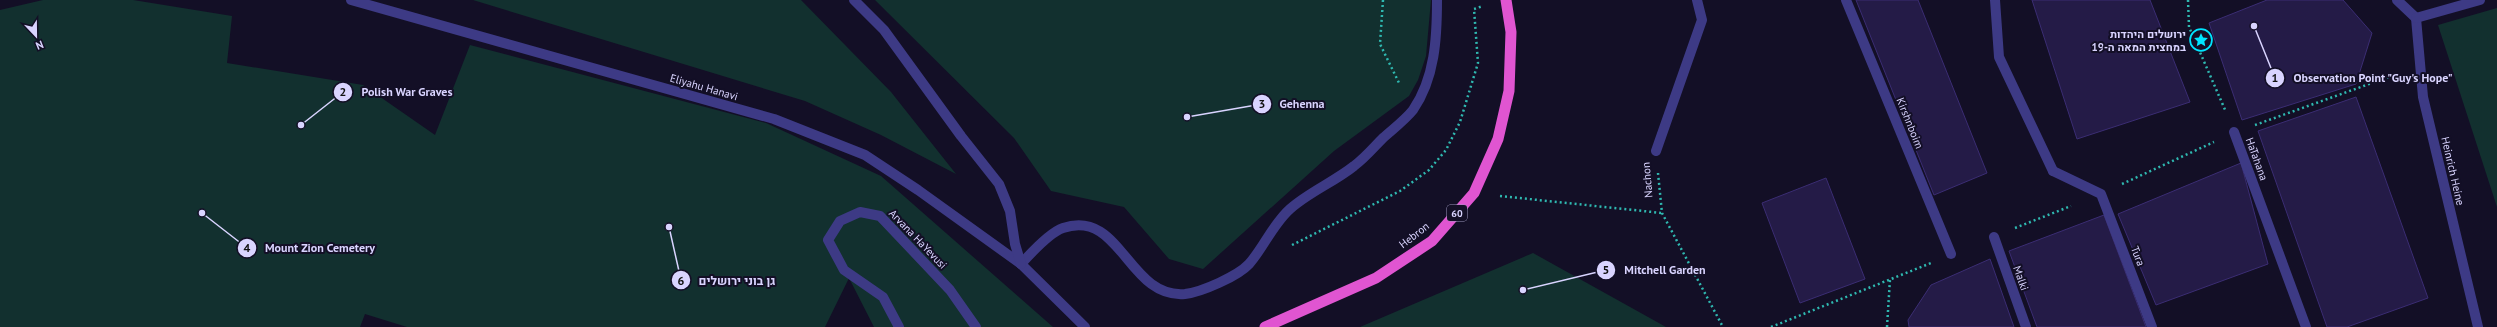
<svg xmlns="http://www.w3.org/2000/svg" width="2497" height="327" font-family="'PT Sans',Heebo,sans-serif">
<style>
.green{fill:#12302f}
.building{fill:#241b47;stroke:#3b2d73}
.lines{fill:none;stroke-linecap:round;stroke-linejoin:round}
.path{stroke:#2fb8b0;stroke-width:2.5;stroke-dasharray:2 3;stroke-linecap:butt}
.service{stroke:#3d3a85;stroke-width:10}
.pedestrian{stroke:#3d3a85;stroke-width:10}
.minor{stroke:#3d3a85;stroke-width:10}
.tertiary{stroke:#3d3a85;stroke-width:10}
.trunk{stroke:#e055d1;stroke-width:11}
.labels{text-anchor:middle;stroke-width:4;stroke-linejoin:round;paint-order:stroke}
.shield{fill:#130f26;stroke:#9e99be;stroke-width:1}
.shield-label{font-size:10px;font-weight:bold;fill:#d9d4ff}
.poi-label{font-size:11px;font-weight:bold;fill:#d9d4ff;stroke:#130f26;text-anchor:end}
.street-label{font-size:11px;fill:#d9d4ff;stroke:#130f26}
.leader{fill:none;stroke:#d9d4ff;stroke-width:1.5}
.callout-dot{fill:#d9d4ff;stroke:#130f26;stroke-width:1.5}
.mark-label{font-size:12px;text-anchor:middle;font-weight:bold;fill:#111}
.callout-label{font-size:12px;text-anchor:middle;font-weight:bold;fill:#d9d4ff;stroke:#130f26;stroke-width:4;stroke-linejoin:round;paint-order:stroke}
</style>
<rect width="100%" height="100%" fill="#130f26"/>
<g class="green">
<polygon points="43,0 133,0 232,16 227,63 363,85 435,135 470,45 766,123 881,176 1053,327 874,327 849,278 825,327 407,327 365,314 360,327 0,327 0,10"/>
<polygon points="473,0 801,0 891,92 956,174 881,135 805,101"/>
<polygon points="875,0 1431,0 1426,56 1418,80 1409,96 1334,151 1203,269 1169,259 1124,207 1051,191 1014,138"/>
<polygon points="2497,8 2497,207 2438,25"/>
<polygon points="1533,253 1666,327 1360,327"/>
</g>
<g class="building">
<polygon points="1856,0 1918,0 1987,173 1934,195"/>
<polygon points="2032,0 2150,0 2190,102 2077,139"/>
<polygon points="2267,0 2343,0 2372,33 2356,84 2242,120 2209,23"/>
<polygon points="2356,97 2428,298 2347,327 2327,327 2258,131"/>
<polygon points="2241,163 2268,264 2156,305 2118,214"/>
<polygon points="1826,178 1865,279 1800,303 1762,203"/>
<polygon points="2104,215 2146,327 2037,327 2009,251"/>
<polygon points="1990,259 2014,327 1909,327 1908,320 1931,285"/>
</g>
<g class="lines">
<g class="path">
<polyline points="1383,0 1380,44 1400,85"/>
<polyline points="2188,0 2189,27 2226,112"/>
<polyline points="2255,125 2397,74"/>
<polyline points="1658,173 1662,213 1723,327"/>
<polyline points="2122,184 2214,142"/>
<polyline points="1500,196 1662,213"/>
<polyline points="2015,228 2071,206"/>
<polyline points="1292,245 1400,191 1429,170 1446,150 1460,122 1478,63 1474,9 1483,6"/>
<polyline points="1771,327 1931,263"/>
<polyline points="1887,327 1890,279"/>
</g>
<g class="service">
<path d="M1021 264C1030 254 1051 232 1063 228 1121 208 1128 299 1185 294 1202 292 1238 276 1249 264 1264 247 1273 224 1290 209 1309 192 1334 182 1354 166 1365 158 1374 147 1383 138 1393 129 1405 120 1413 110 1435 78 1437 38 1437 0"/>
<polyline points="899,327 883,297 844,270 828,240 840,221 860,212 880,216 950,290 976,327"/>
</g>
<g class="pedestrian">
<polyline points="2234,132 2306,327"/>
<polyline points="2053,171 2101,194 2152,327"/>
<polyline points="1994,237 2026,327"/>
</g>
<g class="minor">
<polyline points="1846,0 1951,254"/>
<polyline points="1995,0 1999,57 2053,171"/>
<polyline points="2397,0 2416,18"/>
<polyline points="2416,18 2423,97 2478,327"/>
<polyline points="2416,18 2480,0"/>
<polyline points="1656,151 1702,20 1697,0"/>
</g>
<g class="tertiary">
<polyline points="351,0 774,119 865,155 918,190 1021,264 1085,327"/>
<polyline points="854,0 884,30 961,136 999,184 1010,211 1015,244 1021,264"/>
</g>
<polyline class="trunk" points="1265,327 1376,278 1432,241 1474,193 1498,139 1509,91 1511,32 1506,0"/>
</g>
<defs>
<g id="sight-ring" transform="scale(1.15)"><circle r="9.5" fill="#130f26" stroke="#00e5ff" stroke-width="1.5"/><path d="M0-6L1.8-2.2L6-1.7L2.9 1.2L3.7 5.4L0 3.3L-3.7 5.4L-2.9 1.2L-6-1.7L-1.8-2.2Z" fill="#00e5ff"/></g>
</defs>
<g fill-rule="evenodd">
<use href="#sight-ring" x="2201" y="40"/>
</g>
<g class="labels">
<rect class="shield" x="1447" y="205" width="20" height="16" rx="3"/>
<g class="shield-label">
<text x="1457" y="217">60</text>
</g>
<g class="poi-label">
<text x="2186" y="38">ירושלים היהדות<tspan x="2186" dy="13">במחצית המאה ה-19</tspan></text>
</g>
<g class="street-label">
<text transform="translate(704 87) rotate(16)" y="4">Eliyahu Hanavi</text>
<text transform="translate(1910 123) rotate(68)" y="4">Kirshnboim</text>
<text transform="translate(2257 159) rotate(70)" y="4">HaTahana</text>
<text transform="translate(2453 171) rotate(77)" y="4">Heinrich Heine</text>
<text transform="translate(1647 180) rotate(-95)" y="4">Nachon</text>
<text transform="translate(1414 235) rotate(-38)" y="4">Hebron</text>
<text transform="translate(918 239) rotate(46)" y="4">Arvana HaYevusi</text>
<text transform="translate(2138 256) rotate(69)" y="4">Tura</text>
<text transform="translate(2021 278) rotate(71)" y="4">Malki</text>
</g>
</g>
<path class="leader" d="M2254 26L2275 78M301 125L343 92M1187 117L1262 104M202 213L247 248M1523 290L1606 270M669 227L681 280"/>
<g class="callout-dot">
<circle cx="2254" cy="26" r="4"/>
<circle cx="301" cy="125" r="4"/>
<circle cx="1187" cy="117" r="4"/>
<circle cx="202" cy="213" r="4"/>
<circle cx="1523" cy="290" r="4"/>
<circle cx="669" cy="227" r="4"/>
<circle cx="2275" cy="78" r="10"/>
<circle cx="343" cy="92" r="10"/>
<circle cx="1262" cy="104" r="10"/>
<circle cx="247" cy="248" r="10"/>
<circle cx="1606" cy="270" r="10"/>
<circle cx="681" cy="280" r="10"/>
</g>
<g class="mark-label">
<text x="2275" y="82">1</text>
<text x="343" y="96">2</text>
<text x="1262" y="108">3</text>
<text x="247" y="252">4</text>
<text x="1606" y="274">5</text>
<text x="681" y="285">6</text>
</g>
<g class="callout-label">
<text x="2373" y="82">Observation Point "Guy's Hope"</text>
<text x="407" y="96">Polish War Graves</text>
<text x="1302" y="108">Gehenna</text>
<text x="320" y="252">Mount Zion Cemetery</text>
<text x="1665" y="274">Mitchell Garden</text>
<text x="737" y="285">גן בוני ירושלים</text>
</g>
<g transform="translate(36 36) rotate(158)" stroke="#130f26" stroke-width="3" paint-order="stroke">
<path d="M0-3L7 15L0 10L-7 15Z" fill="#d9d4ff"/>
<text y="-6" font-size="11" font-weight="bold" text-anchor="middle" fill="#d9d4ff">N</text>
</g>
</svg>
